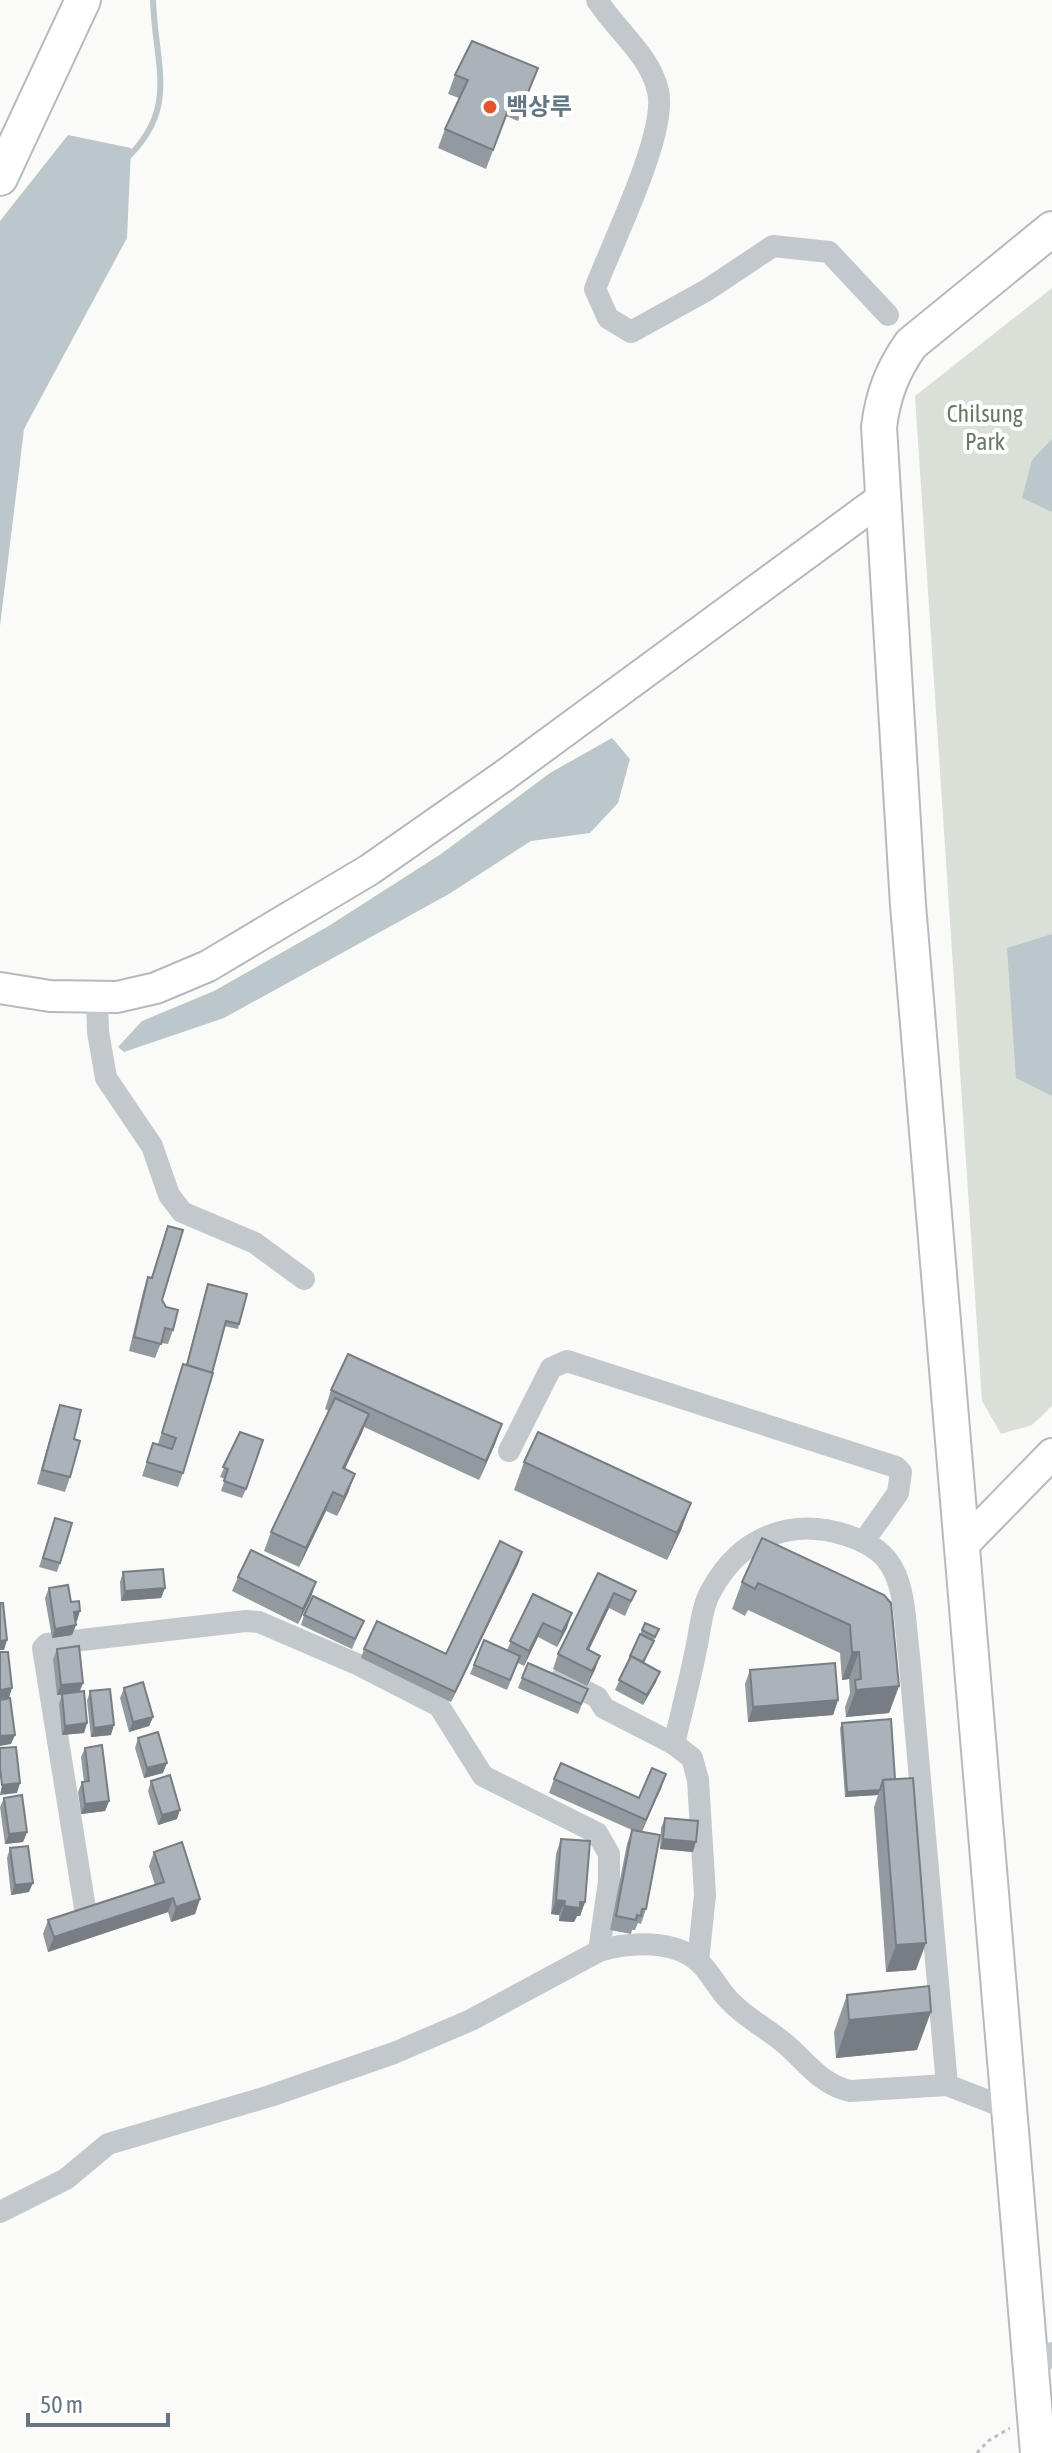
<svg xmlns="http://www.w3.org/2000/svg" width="1052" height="2453" font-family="'Asap Condensed','Noto Sans KR',sans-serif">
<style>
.green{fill:#dadfd7}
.water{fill:#bbc7cb}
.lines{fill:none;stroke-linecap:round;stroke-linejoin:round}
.stream{stroke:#bbc7cb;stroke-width:6}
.secondary-casing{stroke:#b3babf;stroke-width:34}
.primary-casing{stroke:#b5babe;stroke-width:38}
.path{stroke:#bbbfc2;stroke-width:3;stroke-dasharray:4 4;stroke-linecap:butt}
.street{stroke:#c3c8cc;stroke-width:22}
.secondary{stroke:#fff;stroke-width:30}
.primary{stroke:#fff;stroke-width:34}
.wall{fill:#929a9f}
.shaded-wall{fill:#777d82}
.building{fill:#aab3b9;stroke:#777d82;stroke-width:2}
.poi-dot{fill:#e4572e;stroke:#fff;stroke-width:3}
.labels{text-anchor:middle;stroke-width:8;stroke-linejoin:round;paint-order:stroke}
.poi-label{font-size:24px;font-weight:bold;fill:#657683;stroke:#fff;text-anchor:start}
.park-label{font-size:24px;fill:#687a64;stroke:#fff}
</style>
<rect width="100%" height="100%" fill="#fafaf8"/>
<polygon class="green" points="1052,288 1052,1406 1032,1425 1001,1434 982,1401 915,396"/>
<g class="water">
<polygon points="68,135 131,148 127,238 24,429 0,626 0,221"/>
<polygon points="1052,439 1052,512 1022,498 1032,460"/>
<polygon points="612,738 630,759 618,803 590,833 531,841 449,894 224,1018 124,1052 118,1047 142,1021 214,991 327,927 441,854 550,773"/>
<polygon points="1052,934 1052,1096 1016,1078 1007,948"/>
</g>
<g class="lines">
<path class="stream" d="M125 160C180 108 155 67 153 0"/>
<g class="secondary-casing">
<g id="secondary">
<polyline points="0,988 50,996 117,997 156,988 208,966 369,870 505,775 885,496"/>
<polyline points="964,1544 1052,1454"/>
</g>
</g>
<g class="primary-casing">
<g id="primary">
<polyline points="0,178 83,0"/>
<path d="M1038 2453 908 905 879 427C883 395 892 371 911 344L1052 229"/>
</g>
</g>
<polyline class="path" points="977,2453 988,2441 1010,2428"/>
<g class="street">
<path d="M597 0C616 30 650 55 658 91 668 133 611 245 595 289L608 318 631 332 707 290 773 246 829 252 888 315"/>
<polyline points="97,998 98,1032 106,1078 152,1146 169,1195 182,1212 255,1243 304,1279"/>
<polyline points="509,1451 551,1368 567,1361 896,1467 901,1472 898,1493 864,1541"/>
<polyline points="561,1679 597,1697 604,1708 674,1744 692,1758 698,1780 705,1895 698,1961"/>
<path d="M674 1744C681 1714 689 1684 695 1654 700 1634 701 1607 712 1589 741 1537 791 1517 846 1535 861 1540 877 1547 887 1560 906 1583 905 1627 909 1655L947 2085"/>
<polyline points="85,1908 43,1648 47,1644 246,1621 259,1622 359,1665 439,1706 483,1776 597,1833 609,1854 609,1881 599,1951"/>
<path d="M0 2212 66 2179 108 2144 270 2096 394 2053 471 2020 599 1951C629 1942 674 1939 699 1962 711 1973 718 1989 729 2000 747 2020 773 2031 792 2050 810 2067 825 2086 850 2091L947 2085 1009 2109"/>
<polyline points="1030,2374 1052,2353"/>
</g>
<use href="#secondary" class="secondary"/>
<use href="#primary" class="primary"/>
</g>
<g class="wall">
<polygon points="455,75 531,87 518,121 506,116 486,169 438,148 445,129 459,98 448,94"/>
<polygon points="168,1226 162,1300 173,1330 168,1344 161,1343 155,1358 129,1351 143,1292 148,1277 151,1278"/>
<polygon points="206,1289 239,1324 238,1329 224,1326 183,1473 178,1487 142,1476 153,1443 158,1444 183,1364 186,1365"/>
<polygon points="331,1390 502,1424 495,1444 479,1480 364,1427 345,1469 355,1474 348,1493 337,1516 326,1511 299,1567 264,1551 271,1532 329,1411 325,1409"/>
<polygon points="60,1405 74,1439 70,1477 65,1492 37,1484 55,1419"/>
<polygon points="240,1432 246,1489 242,1498 221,1491 225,1479 220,1477"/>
<polygon points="524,1462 691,1503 681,1530 667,1560 514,1490"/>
<polygon points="55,1518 60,1563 57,1572 39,1567"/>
<polygon points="762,1538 884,1595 899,1686 889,1713 846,1717 845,1707 850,1693 849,1679 842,1680 840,1653 748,1610 745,1616 732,1609 742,1582"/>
<polygon points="519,1562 451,1702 361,1658 364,1649 446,1654"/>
<polygon points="123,1572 165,1588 161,1598 121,1601 120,1582"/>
<polygon points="598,1573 636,1591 625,1616 609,1608 589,1650 600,1656 587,1686 553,1669 558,1654"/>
<polygon points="238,1577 316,1582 311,1597 298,1624 232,1591"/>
<polygon points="49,1588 71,1602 77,1621 75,1621 76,1625 72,1635 52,1638 45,1598"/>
<polygon points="533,1594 567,1628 557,1647 538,1637 524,1666 518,1663 507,1690 470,1674 484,1640 507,1650"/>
<polygon points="304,1615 364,1621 352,1649 301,1625"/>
<polygon points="645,1623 659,1629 644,1663 656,1682 643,1705 615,1690"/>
<polygon points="57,1649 83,1683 79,1692 87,1723 84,1733 62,1735 59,1704 62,1695 57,1695 53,1659"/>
<polygon points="528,1663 588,1689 578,1714 518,1688"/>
<polygon points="750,1670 838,1700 833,1715 748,1722 745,1684"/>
<polygon points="124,1688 153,1717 149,1726 129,1732 120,1698"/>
<polygon points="90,1691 111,1735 91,1737 87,1701"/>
<polygon points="842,1723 895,1779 916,1970 886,1972 874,1807 878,1795 845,1797 840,1728"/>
<polygon points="138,1738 163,1773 144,1778 135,1748"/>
<polygon points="85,1748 109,1801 105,1811 81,1814 78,1792 82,1782 84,1782 81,1757"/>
<polygon points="666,1774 642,1832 646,1909 641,1924 638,1923 635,1930 632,1930 631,1934 610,1930 627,1844 632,1830 549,1793 554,1779 639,1798"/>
<polygon points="151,1781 177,1819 158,1825 148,1791"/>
<polygon points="4,1798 27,1832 23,1842 5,1844 0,1807"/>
<polygon points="665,1818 693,1852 660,1849 661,1828"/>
<polygon points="561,1839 585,1902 580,1916 577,1916 574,1922 559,1921 559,1915 551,1914 556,1854"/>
<polygon points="10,1848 29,1892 11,1895 7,1858"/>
<polygon points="154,1852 200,1899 195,1914 171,1922 168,1912 48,1952 43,1934 48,1920 155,1885 149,1866"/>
<polygon points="847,1995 917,2050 836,2058 834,2032"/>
</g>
<g class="shaded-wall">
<polygon points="369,1414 362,1433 336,1487 343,1468"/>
<polygon points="502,1424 495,1444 479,1480 486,1461"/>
<polygon points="355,1474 348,1493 337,1516 344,1497"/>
<polygon points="333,1492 326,1511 299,1567 306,1548"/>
<polygon points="691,1503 681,1530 667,1560 677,1533"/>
<polygon points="522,1552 519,1562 451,1702 455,1692"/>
<polygon points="316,1582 311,1597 298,1624 303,1609"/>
<polygon points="165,1588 161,1598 121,1601 125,1591"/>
<polygon points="614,1593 609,1608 582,1664 587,1649"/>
<polygon points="80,1611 77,1621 70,1622 74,1612"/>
<polygon points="572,1613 567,1628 557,1647 562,1632"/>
<polygon points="543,1623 538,1637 524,1666 529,1651"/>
<polygon points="76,1625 72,1635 52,1638 55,1629"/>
<polygon points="7,1640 4,1650 0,1650 0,1641"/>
<polygon points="852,1652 859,1652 849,1679 842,1680"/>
<polygon points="600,1656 595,1670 587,1686 592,1671"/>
<polygon points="660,1672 656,1682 643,1705 647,1695"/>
<polygon points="83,1683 79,1693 57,1695 61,1685"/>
<polygon points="899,1686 889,1713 846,1717 856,1690"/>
<polygon points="12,1688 9,1698 0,1699 0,1690"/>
<polygon points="838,1700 833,1715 748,1722 753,1707"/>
<polygon points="153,1717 149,1726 129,1732 133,1722"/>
<polygon points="87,1723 84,1733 62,1735 65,1726"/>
<polygon points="114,1725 111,1735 91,1737 94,1728"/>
<polygon points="15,1735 11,1744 0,1746 0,1736"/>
<polygon points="167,1763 163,1773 144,1778 147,1768"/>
<polygon points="666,1774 661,1789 640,1834 646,1820"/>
<polygon points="20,1783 17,1793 0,1795 2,1785"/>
<polygon points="880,1790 878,1795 845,1797 847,1792"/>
<polygon points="109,1801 105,1811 81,1814 85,1804"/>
<polygon points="180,1810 177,1819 158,1825 162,1815"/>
<polygon points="27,1832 23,1842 5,1844 9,1834"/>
<polygon points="663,1839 696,1842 693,1852 660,1849"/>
<polygon points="33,1883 29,1892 11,1895 15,1885"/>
<polygon points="173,1898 168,1912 48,1952 54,1937"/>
<polygon points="200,1899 195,1914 171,1922 176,1907"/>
<polygon points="556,1900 565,1901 559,1915 551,1914"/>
<polygon points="580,1902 585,1902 580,1916 577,1916 574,1922 559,1921 564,1906"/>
<polygon points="926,1943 916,1970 886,1972 896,1945"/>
<polygon points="931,2012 917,2050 836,2058 849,2020"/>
</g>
<g class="building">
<polygon points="472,41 538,68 524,102 513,97 493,150 445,129 468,80 455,75"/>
<polygon points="168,1226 183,1230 162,1300 166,1307 178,1310 173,1330 165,1328 161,1344 134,1337 148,1277 152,1278"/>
<polygon points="208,1284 247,1294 239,1324 226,1321 212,1373 187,1365"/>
<polygon points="348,1354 502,1424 486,1461 331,1390"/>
<polygon points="183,1364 213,1373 183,1473 147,1462 153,1443 172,1449 176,1438 162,1433"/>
<polygon points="335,1398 369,1414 343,1468 355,1474 344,1497 333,1492 306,1548 271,1532"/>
<polygon points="60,1405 81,1410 74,1439 80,1441 70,1477 42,1470"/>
<polygon points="240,1432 263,1440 246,1489 224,1481 228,1469 223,1467"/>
<polygon points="538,1432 691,1503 677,1533 524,1462"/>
<polygon points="55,1518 72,1523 60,1563 43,1558"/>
<polygon points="762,1538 884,1595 891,1603 899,1686 856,1690 855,1680 861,1679 859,1652 852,1652 850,1625 758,1583 755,1589 742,1582"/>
<polygon points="500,1541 522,1552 455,1692 364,1649 377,1621 446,1654"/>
<polygon points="251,1550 316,1582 303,1609 238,1577"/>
<polygon points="163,1569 165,1588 125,1591 123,1572"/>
<polygon points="598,1573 636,1591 631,1601 614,1593 587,1649 600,1656 592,1671 558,1654"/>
<polygon points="68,1585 71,1602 79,1601 80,1611 74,1612 76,1625 55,1629 49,1588"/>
<polygon points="533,1594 572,1613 562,1632 543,1623 529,1651 510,1641"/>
<polygon points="313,1596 364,1621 355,1639 304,1615"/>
<polygon points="0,1603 3,1603 7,1640 0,1641"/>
<polygon points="645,1623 659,1629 655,1637 642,1630"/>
<polygon points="640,1634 654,1641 643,1662 630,1656"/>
<polygon points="484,1640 520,1656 510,1680 474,1665"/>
<polygon points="79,1646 83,1683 61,1685 57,1649"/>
<polygon points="0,1652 8,1652 12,1688 0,1690"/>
<polygon points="631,1656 660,1672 647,1695 619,1680"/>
<polygon points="528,1663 588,1689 581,1704 522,1678"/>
<polygon points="835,1663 838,1700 753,1707 750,1670"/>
<polygon points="143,1682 153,1717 133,1722 124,1688"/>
<polygon points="110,1689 114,1725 94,1728 90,1691"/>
<polygon points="84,1691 87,1723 65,1726 62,1694"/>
<polygon points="10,1698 15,1735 0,1736 0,1700"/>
<polygon points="891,1719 895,1779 883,1780 880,1790 847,1792 842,1723"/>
<polygon points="158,1732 167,1763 147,1768 138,1738"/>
<polygon points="102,1745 109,1801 85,1804 82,1782 89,1781 85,1748"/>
<polygon points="16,1747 20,1783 2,1785 0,1768 0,1748"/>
<polygon points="561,1763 639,1798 652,1768 666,1774 646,1820 554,1779"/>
<polygon points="170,1775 180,1810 162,1815 151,1781"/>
<polygon points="913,1778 926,1943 896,1945 883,1780"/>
<polygon points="22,1795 27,1832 9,1834 4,1798"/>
<polygon points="665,1818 698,1821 696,1842 663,1839"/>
<polygon points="632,1830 660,1835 646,1909 642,1909 641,1916 637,1915 636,1920 616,1916"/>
<polygon points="561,1839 590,1841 585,1902 580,1902 580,1908 564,1906 565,1901 556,1900"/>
<polygon points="182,1842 200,1899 176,1907 173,1898 54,1937 48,1920 164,1882 154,1852"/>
<polygon points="28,1846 33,1883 15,1885 10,1848"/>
<polygon points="929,1986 931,2012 849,2020 847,1995"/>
</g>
<circle class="poi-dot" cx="490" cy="107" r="8"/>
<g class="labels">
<g class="poi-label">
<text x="506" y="115">백상루</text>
</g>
<g class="park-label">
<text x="985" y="422">Chilsung<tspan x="985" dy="28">Park</tspan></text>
</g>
</g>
<path d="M28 2413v12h140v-12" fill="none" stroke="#657683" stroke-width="4"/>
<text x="40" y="2413" font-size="24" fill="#657683" stroke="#ffffff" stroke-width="6" paint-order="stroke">50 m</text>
</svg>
